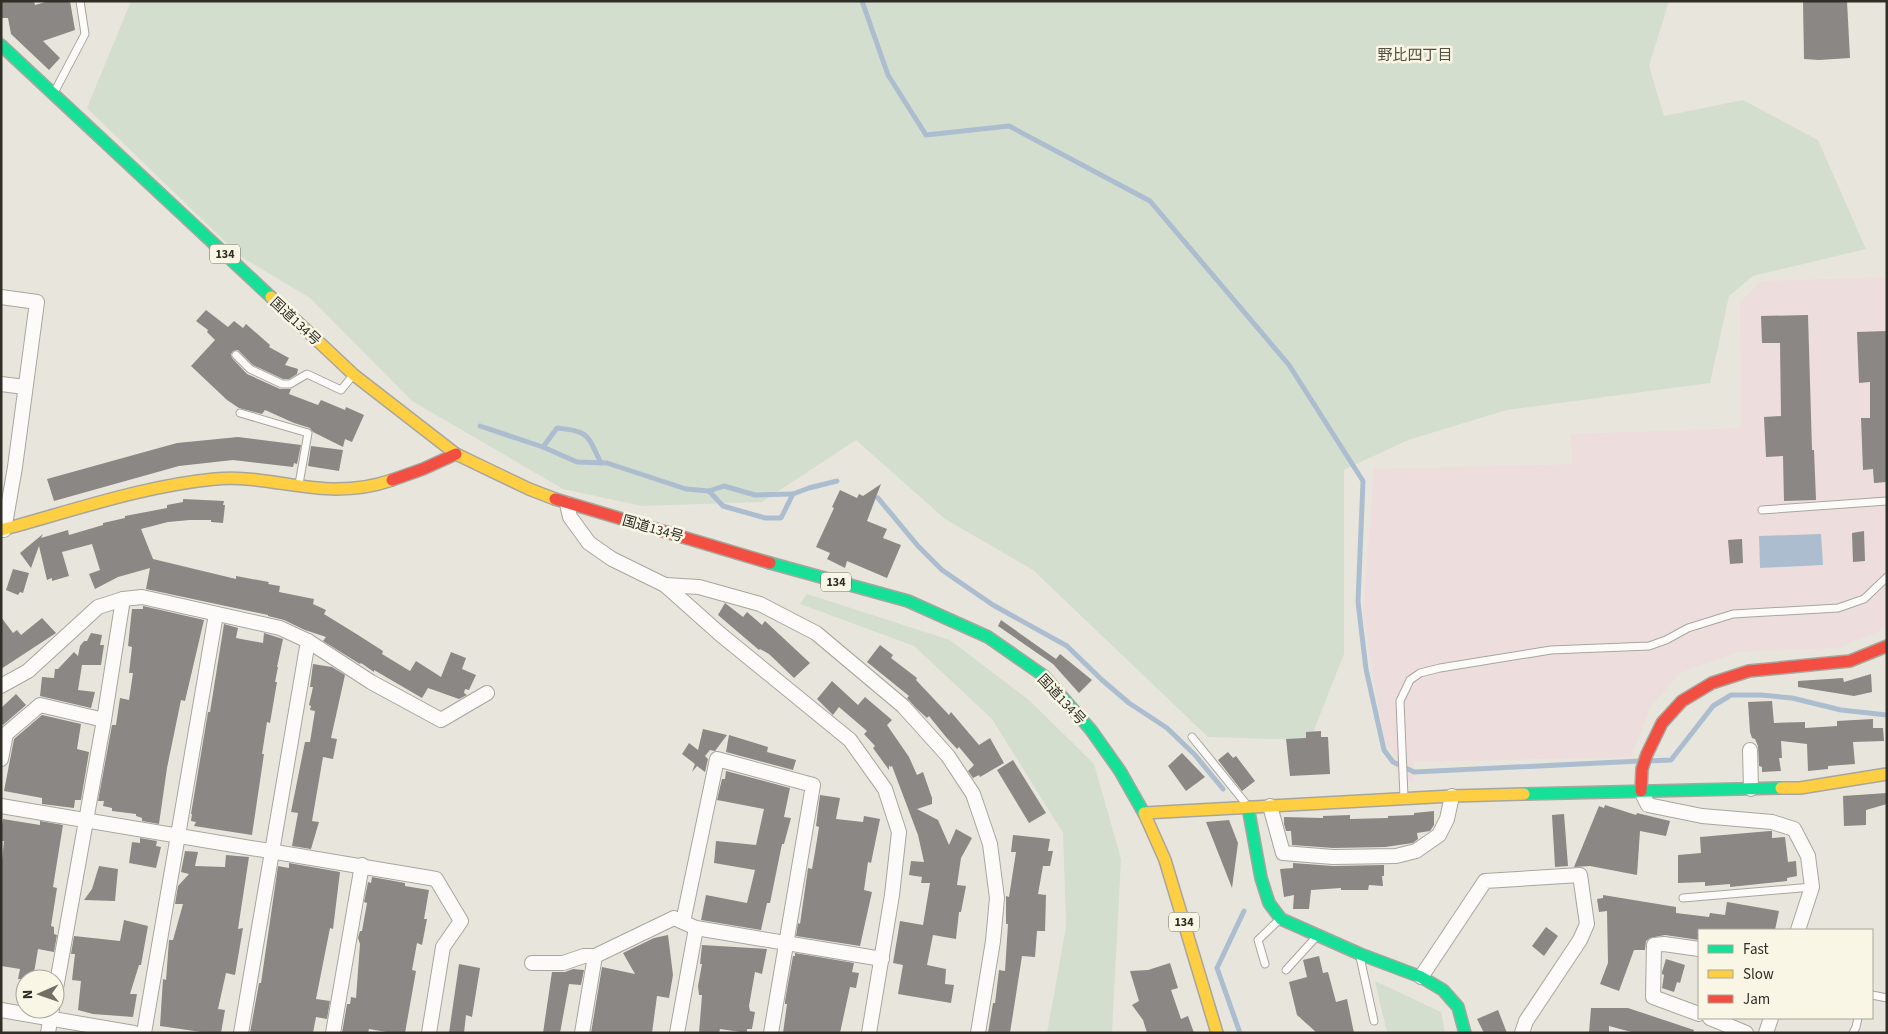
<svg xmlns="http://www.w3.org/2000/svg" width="1888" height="1034" font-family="'Source Sans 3','Noto Sans JP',sans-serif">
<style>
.education{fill:#eddedd}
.green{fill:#d4dece}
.water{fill:#acbdd0}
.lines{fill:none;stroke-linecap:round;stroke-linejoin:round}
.stream{stroke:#acbdd0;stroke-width:5}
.building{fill:#8a8785}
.lane-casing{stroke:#a7a69e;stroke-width:9}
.street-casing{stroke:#a7a69e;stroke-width:16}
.fast-casing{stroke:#a7a69e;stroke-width:14}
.slow-casing{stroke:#a7a69e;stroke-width:14}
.jam-casing{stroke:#a7a69e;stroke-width:14}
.lane{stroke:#fcfbfa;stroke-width:7}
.street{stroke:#fcfbfa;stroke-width:14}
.fast{stroke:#16e098;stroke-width:11}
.slow{stroke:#ffcf43;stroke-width:11}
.jam{stroke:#f24e42;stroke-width:11}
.labels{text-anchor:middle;stroke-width:5;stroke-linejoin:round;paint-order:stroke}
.shield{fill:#f9f6e5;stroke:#6c6a60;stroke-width:1}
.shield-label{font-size:12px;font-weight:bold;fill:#2f2e27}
.street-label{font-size:14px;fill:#2f2e27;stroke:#f9f6e5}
.neighbourhood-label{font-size:15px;fill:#524f41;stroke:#f9f6e5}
</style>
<rect width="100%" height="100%" fill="#e8e6dc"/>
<polygon class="education" points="1887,277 1887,623 1880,631 1838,648 1737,652 1680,673 1650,708 1631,757 1414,762 1415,781 1397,781 1395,756 1384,741 1363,614 1374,469 1572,464 1571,434 1741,428 1740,302 1760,281"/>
<g class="green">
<polygon points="131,1 1669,1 1649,66 1664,116 1743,100 1818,140 1866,249 1753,276 1729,296 1710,383 1507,410 1408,440 1344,470 1344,654 1310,740 1208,737 1033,570 945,519 856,440 762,502 642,506 563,489 412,401 310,298 240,256 87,108"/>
<polygon points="807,594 950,640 1029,700 1094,764 1121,859 1112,1033 1047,1033 1066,927 1063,833 992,719 914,646 800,604"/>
<polygon points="1375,981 1441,1012 1445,1033 1387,1033"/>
</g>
<polygon class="water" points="1821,534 1823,565 1760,568 1759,536"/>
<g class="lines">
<g class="stream">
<polyline points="862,1 888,75 926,135 1009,126 1150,201 1289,365 1363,481 1358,602 1366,669 1384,750 1393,762 1414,772 1640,761"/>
<polyline points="480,426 543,447 577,462 607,463 686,489 709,491 723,506 765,518 781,518 793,494 809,488 837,481"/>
<path d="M543 447 557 428C590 431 587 435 601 463"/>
<polyline points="709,491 724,486 755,495 793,494"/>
<polyline points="878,498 918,546 942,570 993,605 1067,646 1102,680 1129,703 1167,728 1195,755 1223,789"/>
<polyline points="1648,761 1671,760 1713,706 1731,695 1761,695 1792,698 1841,710 1887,715"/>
<polyline points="1240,1033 1217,968 1244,911"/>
</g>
</g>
<g class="building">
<polygon points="1,1 34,1 35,5 49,1 70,1 75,30 43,41 60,58 49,70 11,34 8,18 1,18"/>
<polygon points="1803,1 1847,1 1850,58 1819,60 1804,59"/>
<polygon points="206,310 228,327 234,321 243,328 246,324 270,345 269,347 289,358 285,365 298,369 297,374 289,379 283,379 253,365 238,350 233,351 231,354 232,358 247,374 280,389 291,389 289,394 318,405 321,400 345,410 346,407 364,415 352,442 345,439 343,447 313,432 310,428 294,423 265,410 262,414 239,408 227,400 191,366 215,340 207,332 208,330 196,321"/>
<polygon points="1808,315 1812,450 1814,450 1816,500 1784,501 1783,456 1766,457 1764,417 1781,416 1780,343 1762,343 1761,316"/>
<polygon points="1887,331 1887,482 1874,483 1873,469 1863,470 1861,418 1870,418 1870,382 1859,383 1857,332"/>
<polygon points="238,437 301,445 297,464 294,463 293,467 233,460 179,466 54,501 47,479 177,443"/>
<polygon points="311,446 343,450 339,471 308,466"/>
<polygon points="881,484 867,521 887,529 883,538 901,545 887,578 847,561 845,568 827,559 830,553 816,547 834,508 832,507 840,490 857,498 859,494 863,496"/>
<polygon points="183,499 224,501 223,505 225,505 223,523 211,522 211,520 190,520 168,522 141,529 153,559 236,579 236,576 269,582 268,584 280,586 279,592 314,599 313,604 326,610 324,614 358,635 383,651 382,654 410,671 416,661 441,677 451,652 466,658 462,669 476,675 469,690 465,689 464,693 467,695 459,699 428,688 422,698 374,670 374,672 361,663 360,664 323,641 326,637 305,630 284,620 268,616 268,615 146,589 150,568 118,577 95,589 89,574 100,570 92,544 62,552 69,576 52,581 52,578 47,580 39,546 31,568 20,553 43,534 41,538 68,530 69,535 103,525 103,523 125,518 125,516 167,508 167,505 183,502"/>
<polygon points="1864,531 1865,561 1853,562 1852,533"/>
<polygon points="1742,539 1743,563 1730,564 1728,540"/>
<polygon points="13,569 29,573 23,593 20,592 18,595 6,590"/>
<polygon points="725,603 743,617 747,612 762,625 765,621 810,663 794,678 769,654 760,649 759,650 718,615"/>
<polygon points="143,606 204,620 185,701 181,700 167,768 159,824 142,821 142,818 136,816 136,814 112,811 112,808 103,806 104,801 98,801 112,725 116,725 120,698 129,700 133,673 129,673 132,647 128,646 132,609 143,609"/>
<polygon points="1,617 13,633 17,630 21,635 42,618 56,633 1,669"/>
<polygon points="1001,620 1056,659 1060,654 1092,680 1079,693 1053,664 998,626"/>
<polygon points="224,624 238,628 236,638 263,643 264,633 283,639 277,667 278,667 275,682 277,682 270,723 267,722 262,754 264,754 252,835 194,826 196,822 191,821 192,814 191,814 208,712 210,712"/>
<polygon points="91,633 102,635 100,645 104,645 101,665 82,665 78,690 95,692 91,708 40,696 42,677 54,678 55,669 58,669 74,652 78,656 80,646 84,641 87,641"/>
<polygon points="880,645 893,655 891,658 917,678 916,680 949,715 951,712 979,745 990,738 1004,763 980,777 979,775 973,778 968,771 974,765 959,747 957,749 946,737 929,716 927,718 916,708 907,698 909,696 867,662"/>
<polygon points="313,664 332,667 345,675 331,738 337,739 333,759 323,757 312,821 319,822 311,849 292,846 298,813 291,812 305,742 310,742 315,711 310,710 311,706 309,705 313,687 310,687"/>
<polygon points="1871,674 1872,692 1854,696 1798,687 1798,681 1843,678 1844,682"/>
<polygon points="832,681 858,705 865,697 892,720 887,725 909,757 917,775 923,772 932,798 932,804 917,809 938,820 949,845 956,829 972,838 961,858 957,885 966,886 961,912 959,912 956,939 933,935 927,965 946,969 945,984 954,985 951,1003 898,994 903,965 893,963 900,921 923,925 930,883 921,883 922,877 909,875 911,861 924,862 918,835 892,766 890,767 889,765 889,770 873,748 875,746 864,734 867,731 839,707 833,715 817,699"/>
<polygon points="16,694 26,705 3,725 1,723 1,708"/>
<polygon points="1772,701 1774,723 1805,722 1805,728 1837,726 1837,721 1873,719 1873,728 1883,728 1884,741 1853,742 1855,764 1828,766 1828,769 1808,771 1807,744 1781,741 1782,758 1779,758 1781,771 1762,772 1762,767 1759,766 1758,746 1755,739 1752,738 1750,732 1748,702"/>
<polygon points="42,715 81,724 77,749 89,752 81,800 75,800 74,808 42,804 42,798 4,791 14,739"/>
<polygon points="703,729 727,735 715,751 710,750 705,756 708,759 705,772 697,766 692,772 695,764 682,754 689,743 698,750"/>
<polygon points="1321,731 1321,737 1328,737 1330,774 1290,776 1286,739 1306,738 1306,732"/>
<polygon points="729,735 768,747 767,752 796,760 793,770 726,752"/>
<polygon points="1228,752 1233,758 1236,756 1255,781 1242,791 1218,760"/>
<polygon points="1182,753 1205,777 1186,791 1168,766"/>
<polygon points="1013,760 1046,813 1029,823 997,770"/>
<polygon points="726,771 790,788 784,817 791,818 784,844 782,844 770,903 767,903 761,930 701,920 706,895 747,903 755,870 714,863 716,841 756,845 764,809 717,800 722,779 725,779"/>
<polygon points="1887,793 1887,804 1866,810 1866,825 1844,826 1843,796"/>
<polygon points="820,795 840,798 836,819 863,822 864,816 880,819 871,863 868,862 864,890 872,892 860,946 796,936 798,923 800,924 808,868 812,869 815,852 819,827 816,826"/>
<polygon points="1605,805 1636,815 1637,813 1670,821 1666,836 1640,831 1637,875 1590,866 1574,867 1599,806 1604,808"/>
<polygon points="1434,811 1434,825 1430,831 1417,833 1418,839 1413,843 1385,847 1333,848 1292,845 1291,831 1286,831 1284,824 1284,817 1323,818 1323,816 1350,815 1350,819 1388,818 1388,816 1414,815 1414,813"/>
<polygon points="1564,814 1568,866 1555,867 1552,815"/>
<polygon points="3,819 40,825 40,821 63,825 53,887 57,888 51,926 54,927 54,934 57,935 54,952 38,949 33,979 18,979 20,969 1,966 1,870 4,841 1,841 1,830"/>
<polygon points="1229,820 1238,843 1232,888 1206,822"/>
<polygon points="1770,831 1772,831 1772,838 1785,837 1788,862 1796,861 1797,876 1787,878 1787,881 1730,887 1730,884 1705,886 1705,882 1678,883 1678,855 1701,853 1700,837"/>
<polygon points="1013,835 1050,839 1048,851 1053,851 1050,866 1043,866 1038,894 1046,895 1045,931 1037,931 1035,957 1022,956 1010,1033 988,1033 993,1003 995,1003 999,970 1005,971 1008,924 1006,924 1006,896 1009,897 1016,852 1011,852"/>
<polygon points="140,838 157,841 156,846 161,847 156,868 129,863 132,842 140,843"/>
<polygon points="185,851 198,852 195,866 225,867 226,855 249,857 238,929 243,928 235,975 226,973 218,1009 225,1010 221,1033 208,1033 160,1026 163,979 166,980 169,940 173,940 183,904 175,904 178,886 189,874 181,872"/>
<polygon points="289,863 340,872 333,929 330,928 316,999 330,1001 327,1019 316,1017 313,1033 250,1033 259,983 261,983 278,866 289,868"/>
<polygon points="1293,863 1333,866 1384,865 1384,876 1382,876 1383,886 1369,885 1368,890 1341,890 1341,888 1311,890 1309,909 1293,909 1294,895 1284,897 1280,869 1293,868"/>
<polygon points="99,866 118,869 115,901 84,900 92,889"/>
<polygon points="372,877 405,883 405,886 429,890 424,919 427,919 422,945 417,943 412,970 416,971 405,1033 392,1033 369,1029 368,1033 342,1033 347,1004 350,1004 351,997 356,998 360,944 358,938 360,931 362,931 367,903 364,902 368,882 371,883"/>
<polygon points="1603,895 1676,907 1676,913 1709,917 1710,913 1725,915 1727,902 1779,911 1775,930 1699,930 1699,940 1665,935 1650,938 1646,941 1645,950 1634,950 1619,991 1600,984 1608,963 1607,911 1599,912 1597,899 1603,898"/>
<polygon points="124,920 148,926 141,965 139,965 130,994 137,994 133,1017 93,1014 78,1010 81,981 72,980 75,954 71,954 74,936 120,941"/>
<polygon points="1546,927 1558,936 1544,956 1532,946"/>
<polygon points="668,935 673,975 669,998 657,996 652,1033 591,1033 602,967 635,974 623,953 654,938"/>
<polygon points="702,945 767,949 762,974 755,972 749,1006 750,1011 755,1012 752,1029 747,1029 747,1033 720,1029 719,1033 699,1033 702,995 699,995 698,986 702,964 700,964"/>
<polygon points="795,953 854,963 852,972 859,973 856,988 850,987 840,1033 783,1033 787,1004 785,1004 785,1001 793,956 795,956"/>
<polygon points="1319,956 1323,973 1328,972 1336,1002 1347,999 1354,1033 1317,1033 1297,1015 1289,982 1307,977 1303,960"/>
<polygon points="1666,959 1685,965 1680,983 1677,982 1674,992 1662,988 1664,975 1662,974 1662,972"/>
<polygon points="1170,963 1178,988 1171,990 1181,1019 1188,1016 1194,1033 1147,1033 1143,1020 1132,1005 1139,1001 1130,971 1148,970"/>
<polygon points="459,964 480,968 472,1017 466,1015 464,1033 449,1033"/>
<polygon points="573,969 584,970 581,985 569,984 560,1033 543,1033 552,972 565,972"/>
<polygon points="1591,1008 1628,1008 1694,1030 1693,1033 1635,1033 1609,1026 1609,1033 1589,1033"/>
<polygon points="1498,1010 1507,1033 1484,1033 1477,1019"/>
</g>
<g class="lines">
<g class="lane-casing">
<g id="lane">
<polyline points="56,89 85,34 80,1"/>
<polyline points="236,355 250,369 282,384 290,384 307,374 341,390 350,379"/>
<polyline points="240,413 308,433 299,484"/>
<polyline points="1762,510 1887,501"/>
<polyline points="1192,737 1247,805"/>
<polyline points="1404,797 1400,701 1410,680 1420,673 1440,668 1551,650 1649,646 1666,640 1688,628 1733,614 1838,608 1864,599 1887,577"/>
<polyline points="1683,898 1812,887"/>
<polyline points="1360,957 1374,1021"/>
<polyline points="1265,964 1258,940 1279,920"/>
<polyline points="1286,970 1317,936"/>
<polyline points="1872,995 1887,998"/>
<polyline points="1853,1033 1856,1027 1858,1018"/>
</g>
</g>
<g class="street-casing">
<g id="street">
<polyline points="1,297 37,302 15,467 4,530"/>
<polyline points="1,384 25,387"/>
<polyline points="567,504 570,517 589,543 612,559 665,585 699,587 760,604 816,633 903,706 948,756 973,794 990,844 997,898 993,941 978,1033"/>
<polyline points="665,585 720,634 850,740 885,789 899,832 892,895 869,1033"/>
<polyline points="1,686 28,671 98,607 123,599 142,597 280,628 308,641 371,682 441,720 487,693"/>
<polyline points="1750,750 1751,789"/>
<polyline points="1,759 6,734 40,705 104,720"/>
<polyline points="1641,791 1648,805 1702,816 1772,822 1794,829 1808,856 1812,887 1798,930"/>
<polyline points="1,806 436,879 461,921 443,947 429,1033"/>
<polyline points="1270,806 1283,853 1333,857 1396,856 1416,851 1439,835 1447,819 1452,796"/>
<polyline points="683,922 717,759 813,785 771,1033"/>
<polyline points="1699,949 1664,944 1654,945 1653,997 1699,1014"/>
<polyline points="532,963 563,963 584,956 595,956"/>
<polyline points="1421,977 1485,881 1580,875 1587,924 1580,940 1526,1021 1522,1033"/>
<polyline points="55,994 104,720 123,599"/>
<polyline points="1,1010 134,1033"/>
<polyline points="1710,1018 1746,1033"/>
<polyline points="48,1033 52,1009"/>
<polyline points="144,1033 216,614"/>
<polyline points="241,1033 308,641"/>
<polyline points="333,1033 362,865"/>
<polyline points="582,1033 595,956 674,918 696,928 882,959"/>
<polyline points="677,1033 696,928"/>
<polyline points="1766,1033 1771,1018"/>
</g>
</g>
<g class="fast-casing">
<g id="fast">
<polyline points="1,45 271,297"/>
<polyline points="770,563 908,601 988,637 1044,676 1091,730 1120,771 1145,815"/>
<polyline points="1524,794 1781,788"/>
<polyline points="1248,807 1261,878 1269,903 1281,919 1360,954 1421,977 1443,990 1458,1007 1465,1033"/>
</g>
</g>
<g class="slow-casing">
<g id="slow">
<polyline points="271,297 354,375 456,454 529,489 555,499"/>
<path d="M1 530C72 511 142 486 215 479 256 475 296 489 336 489 355 489 375 486 392 480"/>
<polyline points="1781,788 1800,788 1887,774"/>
<polyline points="1144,813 1452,796 1524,794"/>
<polyline points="1145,815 1165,860 1217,1033"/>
</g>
</g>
<g class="jam-casing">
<g id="jam">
<polyline points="392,480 423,469 456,454"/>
<polyline points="555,499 770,563"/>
<polyline points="1641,791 1642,769 1647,754 1662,723 1682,701 1712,683 1749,671 1850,661 1887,646"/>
</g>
</g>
<use href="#lane" class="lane"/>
<use href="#street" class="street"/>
<use href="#fast" class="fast"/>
<use href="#slow" class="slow"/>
<use href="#jam" class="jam"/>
</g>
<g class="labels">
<g class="shield">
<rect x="210" y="244.5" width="30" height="19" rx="4"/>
<rect x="821" y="572.5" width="30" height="19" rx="4"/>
<rect x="1169" y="912.5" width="30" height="19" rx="4"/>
</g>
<g class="shield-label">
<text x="225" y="258">134</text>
<text x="836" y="586">134</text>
<text x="1184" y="926">134</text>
</g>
<g class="street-label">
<text transform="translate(296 321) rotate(43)" y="5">国道134号</text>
<text transform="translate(653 528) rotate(16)" y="5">国道134号</text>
<text transform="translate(1062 699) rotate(47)" y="5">国道134号</text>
</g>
<g class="neighbourhood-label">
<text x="1415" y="60">野比四丁目</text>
</g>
</g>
<rect width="1888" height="1034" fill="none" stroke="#2f2e27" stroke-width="5"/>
<rect x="1698" y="929" width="175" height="90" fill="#f9f6e5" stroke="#a8a699"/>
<rect x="1708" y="945" width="25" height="8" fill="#16e098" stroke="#a8a699"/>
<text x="1743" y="954" font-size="15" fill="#2f2e27">Fast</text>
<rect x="1708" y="970" width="25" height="8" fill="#ffcf43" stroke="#a8a699"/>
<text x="1743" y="979" font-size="15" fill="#2f2e27">Slow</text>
<rect x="1708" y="995" width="25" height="8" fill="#f24e42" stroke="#a8a699"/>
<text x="1743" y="1004" font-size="15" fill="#2f2e27">Jam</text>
<g transform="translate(40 994) rotate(268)"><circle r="24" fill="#f9f6e5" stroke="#a8a699"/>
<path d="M0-4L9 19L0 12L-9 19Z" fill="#706e66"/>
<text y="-8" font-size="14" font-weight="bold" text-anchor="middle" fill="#2f2e27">N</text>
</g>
</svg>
